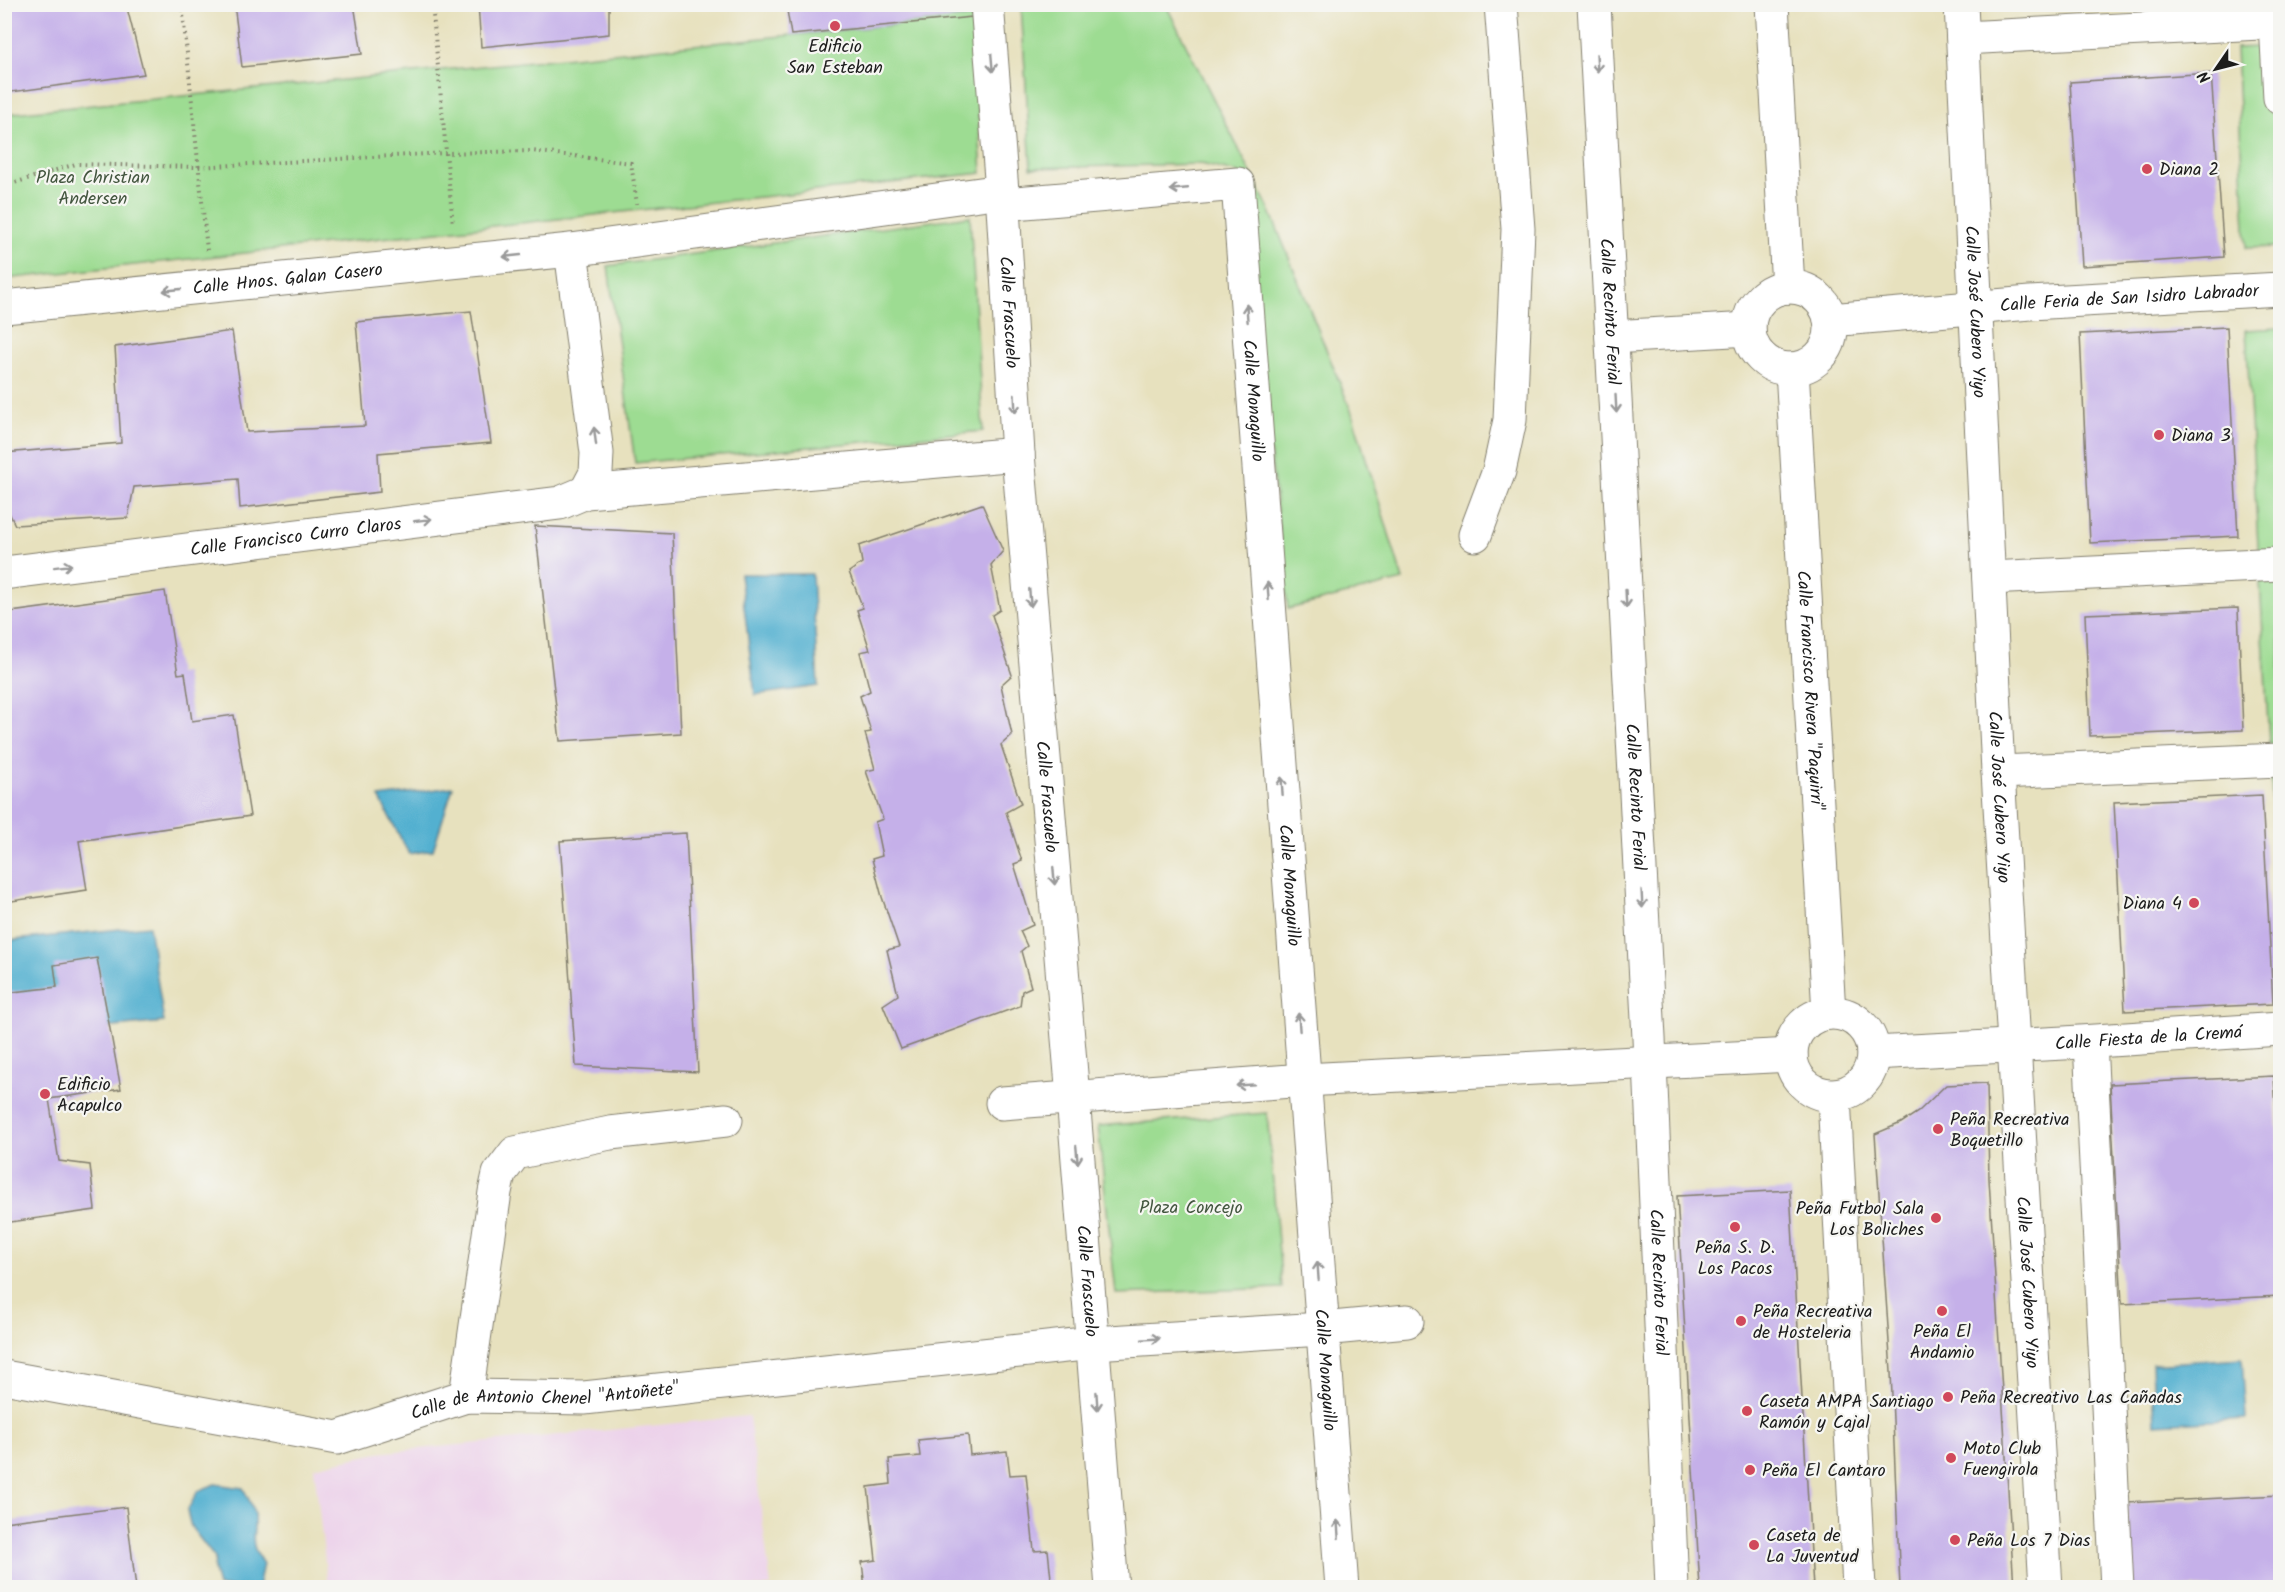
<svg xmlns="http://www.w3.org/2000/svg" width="2285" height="1592" font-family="Kalam,sans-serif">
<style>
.built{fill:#ecd1ea}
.green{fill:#9ddc92;stroke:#5c7c57;stroke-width:1.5}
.water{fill:#52b0d0;stroke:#376676;stroke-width:1.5}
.building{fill:#c5b0e9}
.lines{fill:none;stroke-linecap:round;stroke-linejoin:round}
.minor-casing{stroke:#827e6d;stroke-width:35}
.path{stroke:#827e6d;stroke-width:4;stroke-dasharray:1.5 4.5;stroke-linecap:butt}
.minor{stroke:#fff;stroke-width:33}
.oneway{stroke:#999}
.poi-dot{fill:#d1495b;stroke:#f6f6f2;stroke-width:2}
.labels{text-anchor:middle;stroke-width:4.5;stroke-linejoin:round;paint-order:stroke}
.poi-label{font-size:18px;fill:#1c1c1c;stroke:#f6f6f2;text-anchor:start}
.park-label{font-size:18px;fill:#43563f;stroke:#f6f6f2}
.street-label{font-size:18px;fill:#1c1c1c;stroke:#f6f6f2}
</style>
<rect width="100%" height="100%" fill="#f6f6f2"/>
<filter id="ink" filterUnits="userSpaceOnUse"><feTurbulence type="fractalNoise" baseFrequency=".0167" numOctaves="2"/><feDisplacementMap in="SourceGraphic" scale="12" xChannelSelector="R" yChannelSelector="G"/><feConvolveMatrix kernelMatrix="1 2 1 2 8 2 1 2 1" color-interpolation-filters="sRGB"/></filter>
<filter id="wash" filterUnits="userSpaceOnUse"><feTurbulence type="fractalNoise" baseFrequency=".008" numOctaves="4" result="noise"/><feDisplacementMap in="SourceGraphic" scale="24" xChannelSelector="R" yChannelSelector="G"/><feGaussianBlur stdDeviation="1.35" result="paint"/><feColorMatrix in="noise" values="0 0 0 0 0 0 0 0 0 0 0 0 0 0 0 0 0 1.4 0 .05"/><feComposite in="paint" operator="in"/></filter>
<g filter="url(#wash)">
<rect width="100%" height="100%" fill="#e7e1be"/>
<polygon class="built" points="749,1416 771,1587 328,1587 314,1467 378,1453"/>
<g class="green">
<polygon points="1021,5 1166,5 1270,211 1352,413 1403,580 1288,609 1239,173 1201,164 1031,168"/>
<polygon points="972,17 982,173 5,279 4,114"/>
<polygon points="2280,46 2280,247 2246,248 2236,48"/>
<polygon points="970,216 983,431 635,463 608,266"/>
<polygon points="2280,328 2280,833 2274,833 2246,330"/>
<polygon points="1267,1113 1282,1288 1116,1294 1098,1126"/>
</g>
<g class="water">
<polygon points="740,574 812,574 818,686 755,695"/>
<polygon points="453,787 433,850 409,854 379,797"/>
<polygon points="149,926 164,1022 5,1038 5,941"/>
<polygon points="2242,1358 2246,1419 2155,1424 2152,1364"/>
<path d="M215 1484 243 1488C247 1496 253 1506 254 1514 256 1538 247 1540 263 1564L258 1587H218L214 1570 215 1558 191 1527 187 1511 198 1491Z"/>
</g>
<g id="blocks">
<g class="building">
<polygon points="4,4 126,4 144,74 4,93"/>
<polygon points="234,4 354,4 362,54 242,67"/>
<polygon points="478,4 609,4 609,34 481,47"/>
<polygon points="786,4 970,4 972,17 791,35"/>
<polygon points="2211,73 2224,257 2082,266 2070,82"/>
<polygon points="471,311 491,443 378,453 380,492 240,508 238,479 134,487 128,518 15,525 4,502 4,453 121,443 115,347 232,331 247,432 365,426 356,322"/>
<polygon points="2227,327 2238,536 2090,543 2080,334"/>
<polygon points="982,504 1003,551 991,565 1000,610 992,615 1012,675 1001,685 1012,735 1001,745 1021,804 1006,812 1022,861 1014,864 1033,925 1020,931 1027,946 1021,951 1031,987 1022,991 1020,1006 901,1049 883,1005 898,995 887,950 899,947 882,897 872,859 882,856 875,822 883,819 866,771 875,769 865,733 871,732 860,696 870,691 860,652 870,650 857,610 863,608 849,572 862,563 859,546"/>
<polygon points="535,526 672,533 681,733 560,741"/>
<polygon points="165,591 178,674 185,673 192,721 234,715 250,816 79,841 87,890 5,902 4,613"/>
<polygon points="2238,608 2243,730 2090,736 2085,614"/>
<polygon points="2262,795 2273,1004 2125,1011 2114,802"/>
<polygon points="686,833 698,1072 576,1066 560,841"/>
<polygon points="97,958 121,1089 49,1099 59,1161 90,1165 95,1210 4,1223 4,993 57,987 54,965"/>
<polygon points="2274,1076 2280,1180 2280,1296 2122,1304 2110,1084"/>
<polygon points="1987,1083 1989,1179 2014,1588 1900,1588 1891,1372 1875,1134 1901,1123 1918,1112 1946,1085"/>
<polygon points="1790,1190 1813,1588 1700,1588 1677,1196"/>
<polygon points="968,1435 970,1455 1007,1451 1010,1475 1026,1474 1034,1551 1048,1550 1052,1588 865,1588 862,1562 876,1560 868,1487 891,1484 889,1459 920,1456 918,1440"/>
<polygon points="2280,1495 2280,1588 2131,1588 2126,1503"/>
<polygon points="126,1507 136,1588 11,1588 4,1522"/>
</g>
</g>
</g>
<g filter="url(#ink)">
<use href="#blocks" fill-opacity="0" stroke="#827e6d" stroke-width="1.5"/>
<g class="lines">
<g class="minor-casing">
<g id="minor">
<path id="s1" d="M987 4 1002 191 1018 454 1073 1097 1112 1588"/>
<path id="s2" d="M1594 4 1649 1038 1672 1588"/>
<polyline points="1772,4 1788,287"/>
<path id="s3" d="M1961 4 1998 772 2046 1588"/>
<polyline points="2275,4 2280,98"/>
<polyline points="1963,38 2280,22"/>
<path id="s4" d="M1003 204 1238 184 1342 1588"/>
<polyline points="571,250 597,453 596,473 586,492"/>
<circle cx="1790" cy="328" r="41"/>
<path id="s5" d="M4 307 571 250 1002 191"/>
<path id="s6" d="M1830 320 2030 303 2280 289"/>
<polyline points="1612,337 1749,329"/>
<path id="s7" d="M1792 369 1829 1013"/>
<polyline points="1475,535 1499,471 1510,420 1518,229 1501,4"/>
<path id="s8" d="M4 573 560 503 586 492 1018 454"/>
<polyline points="1989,578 2280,564"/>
<polyline points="1998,772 2280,760"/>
<circle cx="1832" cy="1054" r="41"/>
<polyline points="2090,1042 2117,1588"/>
<path id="s9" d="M1873 1053 2064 1043 2280 1029"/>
<polyline points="1834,1096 1859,1588"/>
<polyline points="1002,1103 1304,1080 1791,1055"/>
<path id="s10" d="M4 1377 337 1438 466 1396 584 1398 1093 1343 1322 1329 1407 1321"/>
<polyline points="466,1396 495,1192 499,1174 515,1153 610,1133 726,1120"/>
</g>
</g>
<g class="path">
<polyline points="182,4 207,250"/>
<polyline points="432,4 453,225"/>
<polyline points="4,186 76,164 197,167 445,153 532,151 631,163 637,204"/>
</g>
<use href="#minor" class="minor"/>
</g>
<defs><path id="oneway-shaft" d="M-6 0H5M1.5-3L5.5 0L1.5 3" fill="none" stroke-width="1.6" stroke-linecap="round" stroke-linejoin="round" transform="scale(1.5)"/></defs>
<g class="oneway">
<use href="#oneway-shaft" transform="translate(992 63) rotate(85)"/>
<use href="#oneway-shaft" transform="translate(1597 63) rotate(87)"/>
<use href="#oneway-shaft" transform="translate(1179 189) rotate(175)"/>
<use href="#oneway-shaft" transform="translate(512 256) rotate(174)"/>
<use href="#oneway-shaft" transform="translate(172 290) rotate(174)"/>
<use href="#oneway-shaft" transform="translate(1247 313) rotate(-94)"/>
<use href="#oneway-shaft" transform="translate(1015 404) rotate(87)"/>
<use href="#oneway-shaft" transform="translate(1616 404) rotate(87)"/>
<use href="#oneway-shaft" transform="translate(595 436) rotate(-97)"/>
<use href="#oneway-shaft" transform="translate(423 520) rotate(-7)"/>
<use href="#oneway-shaft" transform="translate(63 566) rotate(-7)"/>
<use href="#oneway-shaft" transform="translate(1268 591) rotate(-94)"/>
<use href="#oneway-shaft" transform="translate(1030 598) rotate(85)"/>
<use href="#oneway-shaft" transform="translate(1626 599) rotate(87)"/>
<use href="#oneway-shaft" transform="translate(1282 786) rotate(-94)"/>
<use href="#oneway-shaft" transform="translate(1054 876) rotate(85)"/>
<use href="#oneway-shaft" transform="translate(1642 899) rotate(87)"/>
<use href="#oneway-shaft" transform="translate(1299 1022) rotate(-94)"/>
<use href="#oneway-shaft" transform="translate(1245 1085) rotate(176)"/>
<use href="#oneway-shaft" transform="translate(1077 1155) rotate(85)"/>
<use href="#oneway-shaft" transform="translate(1318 1271) rotate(-94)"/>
<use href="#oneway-shaft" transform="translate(1151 1339) rotate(-4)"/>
<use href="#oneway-shaft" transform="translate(1097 1401) rotate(86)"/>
<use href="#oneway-shaft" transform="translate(1338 1529) rotate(-94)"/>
</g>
</g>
<g class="poi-dot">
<circle cx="835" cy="26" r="6"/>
<circle cx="2147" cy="169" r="6"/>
<circle cx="2159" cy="435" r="6"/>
<circle cx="2194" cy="903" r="6"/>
<circle cx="45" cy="1094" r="6"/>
<circle cx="1938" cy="1129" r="6"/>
<circle cx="1936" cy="1218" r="6"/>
<circle cx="1735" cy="1227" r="6"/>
<circle cx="1942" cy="1311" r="6"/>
<circle cx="1741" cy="1321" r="6"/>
<circle cx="1948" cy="1397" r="6"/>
<circle cx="1747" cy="1411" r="6"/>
<circle cx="1951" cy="1458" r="6"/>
<circle cx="1750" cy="1470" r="6"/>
<circle cx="1955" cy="1540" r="6"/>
<circle cx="1754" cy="1545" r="6"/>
</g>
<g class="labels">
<g class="poi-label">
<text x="835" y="52" text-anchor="middle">Edificio<tspan x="835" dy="21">San Esteban</tspan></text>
<text x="2159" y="175">Diana 2</text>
<text x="2171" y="441">Diana 3</text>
<text x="2182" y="909" text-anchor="end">Diana 4</text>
<text x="57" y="1090">Edificio<tspan x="57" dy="21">Acapulco</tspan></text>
<text x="1950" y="1125">Peña Recreativa<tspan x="1950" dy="21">Boquetillo</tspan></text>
<text x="1924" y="1214" text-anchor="end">Peña Futbol Sala<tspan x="1924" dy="21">Los Boliches</tspan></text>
<text x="1735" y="1253" text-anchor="middle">Peña S. D.<tspan x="1735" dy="21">Los Pacos</tspan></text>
<text x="1753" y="1317">Peña Recreativa<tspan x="1753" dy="21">de Hosteleria</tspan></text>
<text x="1942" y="1337" text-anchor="middle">Peña El<tspan x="1942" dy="21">Andamio</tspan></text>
<text x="1960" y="1403">Peña Recreativo Las Cañadas</text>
<text x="1759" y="1407">Caseta AMPA Santiago<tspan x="1759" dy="21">Ramón y Cajal</tspan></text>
<text x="1963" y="1454">Moto Club<tspan x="1963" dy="21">Fuengirola</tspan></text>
<text x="1762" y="1476">Peña El Cantaro</text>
<text x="1766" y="1541">Caseta de<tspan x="1766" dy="21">La Juventud</tspan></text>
<text x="1967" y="1546">Peña Los 7 Dias</text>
</g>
<g class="park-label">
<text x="93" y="183">Plaza Christian<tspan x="93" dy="21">Andersen</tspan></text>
<text x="1191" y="1213">Plaza Concejo</text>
</g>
<g class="street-label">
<text dy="6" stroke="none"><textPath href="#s5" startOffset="285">Calle Hnos. Galan Casero</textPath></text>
<text dy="6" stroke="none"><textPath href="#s6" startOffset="300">Calle Feria de San Isidro Labrador</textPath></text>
<text dy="6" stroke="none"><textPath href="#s2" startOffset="308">Calle Recinto Ferial</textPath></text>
<text dy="6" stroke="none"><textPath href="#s3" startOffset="308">Calle José Cubero Yiyo</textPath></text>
<text dy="6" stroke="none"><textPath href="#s1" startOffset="309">Calle Frascuelo</textPath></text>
<text dy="6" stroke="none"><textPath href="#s4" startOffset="453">Calle Monaguillo</textPath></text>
<text dy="6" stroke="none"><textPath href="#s8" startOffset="294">Calle Francisco Curro Claros</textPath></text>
<text dy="6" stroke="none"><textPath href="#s7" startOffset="322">Calle Francisco Rivera "Paquirri"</textPath></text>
<text dy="6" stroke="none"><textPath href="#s1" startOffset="795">Calle Frascuelo</textPath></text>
<text dy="6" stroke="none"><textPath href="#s2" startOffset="794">Calle Recinto Ferial</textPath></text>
<text dy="6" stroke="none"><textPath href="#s3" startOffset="794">Calle José Cubero Yiyo</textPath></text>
<text dy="6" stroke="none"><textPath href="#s4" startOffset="939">Calle Monaguillo</textPath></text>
<text dy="6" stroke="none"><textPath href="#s9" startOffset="276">Calle Fiesta de la Cremá</textPath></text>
<text dy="6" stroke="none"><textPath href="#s1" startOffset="1281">Calle Frascuelo</textPath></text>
<text dy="6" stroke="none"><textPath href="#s2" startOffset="1280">Calle Recinto Ferial</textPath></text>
<text dy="6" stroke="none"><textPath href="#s3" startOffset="1280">Calle José Cubero Yiyo</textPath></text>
<text dy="6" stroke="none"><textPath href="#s4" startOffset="1425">Calle Monaguillo</textPath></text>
<text dy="6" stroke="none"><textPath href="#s10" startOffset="552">Calle de Antonio Chenel "Antoñete"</textPath></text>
</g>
</g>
<rect width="2285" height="1592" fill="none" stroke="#f6f6f2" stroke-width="24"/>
<g transform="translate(2216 69) rotate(235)" stroke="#f6f6f2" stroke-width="4.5" paint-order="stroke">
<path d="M0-4.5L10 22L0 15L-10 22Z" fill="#1c1c1c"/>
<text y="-9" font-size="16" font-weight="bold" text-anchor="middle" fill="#1c1c1c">N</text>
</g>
</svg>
